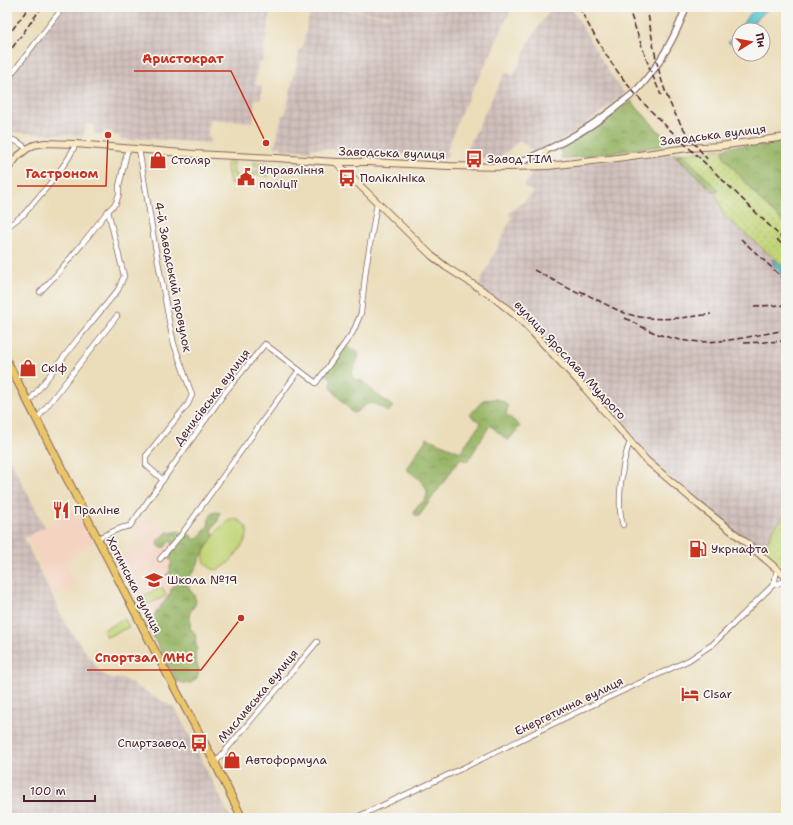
<svg xmlns="http://www.w3.org/2000/svg" width="793" height="825" font-family="'Shantell Sans',sans-serif">
<style>
.built{fill:#f4d3c1}
.industrial{fill:url(#industrial-grid)}
.grass{fill:url(#grass-dots);stroke:#867a52}
.forest{fill:url(#forest-crowns);stroke:#726a4a}
.park{fill:#c2d578;stroke:#867a52}
.water{fill:url(#water-ripples);stroke:#52737e}
.lines{fill:none;stroke-linecap:round;stroke-linejoin:round}
.minor-casing{stroke:#82625d;stroke-width:6}
.tertiary-casing{stroke:#82625d;stroke-width:8}
.secondary-casing{stroke:#82625d;stroke-width:8}
.trunk-casing{stroke:#82625d;stroke-width:9}
.minor{stroke:#fff;stroke-width:4.5}
.tertiary{stroke:#fff;stroke-width:5.5}
.secondary{stroke:#f7e8c3;stroke-width:6}
.trunk{stroke:#ebc669;stroke-width:7}
.rail{stroke:#4a1f2b;stroke-width:1.5;stroke-dasharray:6 3;stroke-linecap:butt}
.labels{text-anchor:middle;stroke-width:3.5;stroke-linejoin:round;paint-order:stroke}
.street-label{font-size:12px;fill:#4a1f2b;stroke:#f6f6f2}
.poi-label{font-size:12px;fill:#4a1f2b;stroke:#f6f6f2;text-anchor:start}
.leader{fill:none;stroke:#c8321e;stroke-width:1.5}
.callout-dot{fill:#c8321e;stroke:#f6f6f2;stroke-width:1.5}
.callout-label{font-size:13px;text-anchor:middle;font-weight:bold;fill:#c8321e;stroke:#f6f6f2;stroke-width:3.5;stroke-linejoin:round;paint-order:stroke}
</style>
<defs>
<pattern id="industrial-grid" width="8" height="8" patternUnits="userSpaceOnUse"><rect width="8" height="8" fill="#d0c0bc"/><path d="M0 4h8M4 0v8" fill="none" stroke="#b4a5a2"/></pattern>
<pattern id="grass-dots" width="8" height="8" patternUnits="userSpaceOnUse"><rect width="8" height="8" fill="#c2d578"/><path d="M2 2h.1M6 6h.1" fill="none" stroke="#a8b668" stroke-width="1.8" stroke-linecap="round"/></pattern>
<pattern id="forest-crowns" width="20" height="18" patternUnits="userSpaceOnUse"><rect width="20" height="18" fill="#99b668"/><path d="M2 6a3 3 0 1 1 6 0M12 15a3 3 0 1 1 6 0" fill="none" stroke="#7f9356"/></pattern>
<pattern id="water-ripples" width="26" height="14" patternUnits="userSpaceOnUse"><rect width="26" height="14" fill="#5ac7d0"/><path d="M2 4q2-2 4 0t4 0M15 11q2-2 4 0t4 0" fill="none" stroke="#50aab3"/></pattern>
</defs>
<rect width="100%" height="100%" fill="#f6f6f2"/>
<filter id="ink" filterUnits="userSpaceOnUse"><feTurbulence type="fractalNoise" baseFrequency=".025" numOctaves="2"/><feDisplacementMap in="SourceGraphic" scale="8" xChannelSelector="R" yChannelSelector="G"/><feConvolveMatrix kernelMatrix="1 2 1 2 8 2 1 2 1" color-interpolation-filters="sRGB"/></filter>
<filter id="wash" filterUnits="userSpaceOnUse"><feTurbulence type="fractalNoise" baseFrequency=".012" numOctaves="4" result="noise"/><feDisplacementMap in="SourceGraphic" scale="16" xChannelSelector="R" yChannelSelector="G"/><feGaussianBlur stdDeviation="0.9" result="paint"/><feColorMatrix in="noise" values="0 0 0 0 0 0 0 0 0 0 0 0 0 0 0 0 0 1.4 0 .05"/><feComposite in="paint" operator="in"/></filter>
<g filter="url(#wash)">
<rect width="100%" height="100%" fill="#ebddba"/>
<g class="built">
<polygon points="76,510 94,545 69,559 72,564 66,567 74,584 70,590 56,597 27,537"/>
<polygon points="148,517 198,552 171,599 144,618 117,560 137,546 133,532"/>
</g>
<g class="industrial">
<polygon points="65,7 271,7 262,63 258,63 255,84 262,86 261,99 255,99 253,122 209,119 208,136 210,137 210,143 136,138 136,140 120,139 120,136 113,135 113,132 104,131 103,135 94,134 94,125 85,124 84,136 7,132 7,82 12,74"/>
<polygon points="311,7 328,7 390,17 391,16 334,7 512,7 489,58 460,115 447,151 449,152 446,159 437,155 437,156 311,148 311,151 281,149 281,147 275,147 282,115 285,115 299,54 298,53 300,49 302,49"/>
<polygon points="552,7 571,7 594,47 611,75 625,94 617,99 586,125 569,136 534,152 520,140 499,158 463,157 505,72 514,76 530,40"/>
<polygon points="673,154 716,194 724,216 786,268 786,514 772,531 762,554 647,459 521,319 478,287 512,217 508,214 534,193 524,186 536,167"/>
<polygon points="7,454 45,527 24,538 66,625 101,673 113,679 122,678 176,709 231,818 8,818 7,815"/>
</g>
<g class="grass">
<polygon points="7,142 13,142 14,145 14,151 11,154 7,150"/>
<polygon points="724,149 724,157 762,202 786,224 786,268 724,216 716,194 673,154"/>
<polygon points="233,162 234,175 238,175 238,183 230,184 226,163"/>
<polygon points="254,162 268,163 268,167 254,167"/>
<polygon points="253,171 269,171 269,176 253,175"/>
<polygon points="786,514 786,575 762,554 772,531"/>
</g>
<g class="forest">
<polygon points="631,101 665,138 662,146 562,159 560,148 595,128"/>
<polygon points="786,140 786,224 762,202 724,157 724,149 729,147"/>
<polygon points="684,154 698,170 718,189 716,192 713,192 676,155"/>
<path d="M345 343 348 345 349 348 351 350H355L359 353C358 356 358 360 356 363 354 369 350 372 353 379L362 381 375 393 393 407 388 412C381 408 372 399 364 406 360 409 358 412 353 413L333 391 331 386 332 380 325 371Z"/>
<path d="M496 399 503 401 508 406 506 414 520 426 508 441 490 425 468 461 460 459 419 516H416L414 513C415 508 420 504 424 501 435 488 415 476 406 469L427 438 460 452 481 423 470 415 483 400Z"/>
<path d="M216 512 220 513C219 519 217 524 212 528L214 538C198 548 195 599 166 575L170 572V566L172 562 167 557 168 554 173 552 172 542 169 541 165 547 161 548 158 545 157 541 168 532 171 533 179 531 184 535 189 534 196 540 208 527 209 519 212 513Z"/>
<path d="M180 582 185 584 189 586 190 590 194 595 196 601 195 605 190 612 189 617 191 621 190 628C200 637 193 639 197 648 194 653 196 664 199 669 198 683 188 687 176 680L147 625 170 594C171 587 174 585 180 582Z"/>
</g>
<g class="park">
<path d="M234 519C247 522 250 531 245 541 238 551 221 581 207 565 203 561 203 555 205 550 212 540 221 521 234 519Z"/>
<polygon points="162,587 166,596 147,605 143,596"/>
<polygon points="125,619 129,627 107,637 103,630"/>
</g>
<g class="water">
<polygon points="758,7 770,7 756,20 745,28 744,30 739,30 739,36 731,44 728,42 733,37 735,31 741,27 747,17"/>
<path d="M773 259C777 261 778 264 781 266 787 271 786 271 786 279L773 264Z"/>
</g>
</g>
<g filter="url(#ink)">
<g class="lines">
<g class="minor-casing">
<g id="minor">
<polyline points="7,80 63,7"/>
<path d="M7 138C15 140 21 143 27 149"/>
<polyline points="139,149 154,240 170,326 174,344 192,395 188,404 146,456 146,465 163,480"/>
<polyline points="7,225 10,225 24,214 53,180 68,159 76,144"/>
<polyline points="40,292 57,274 82,244 108,211 116,203 119,194 119,186 128,148"/>
<polyline points="28,403 80,336 118,290 124,276 108,211"/>
<polyline points="37,419 117,316"/>
<path d="M623 525C616 505 622 461 630 442"/>
<polyline points="98,538 121,528 130,526 226,391 265,344 316,383 353,332 361,313 366,268 377,203"/>
<polyline points="160,559 181,535 299,370"/>
<polyline points="773,585 786,581"/>
<polyline points="215,763 317,642"/>
<polyline points="355,818 465,767 571,715 689,660 713,644 773,585 775,580 777,569"/>
</g>
</g>
<g class="tertiary-casing">
<path id="tertiary" d="M511 166C549 150 582 134 615 108 622 102 630 97 636 91 658 68 676 36 686 7"/>
</g>
<g class="secondary-casing">
<g id="secondary">
<polyline points="546,151 542,158 543,163 548,166"/>
<polyline points="336,162 432,256 446,267 493,297 520,319 582,385 646,460 700,506 743,540 786,577"/>
<polyline points="7,170 18,156 27,149 34,145 45,143 76,144 194,154 276,158 336,162 368,162 449,166 510,167 548,166 610,159 688,148 719,146 786,137"/>
</g>
</g>
<g class="trunk-casing">
<polyline id="trunk" points="7,361 156,653 215,763 242,818"/>
</g>
<use href="#minor" class="minor"/>
<use href="#tertiary" class="tertiary"/>
<use href="#secondary" class="secondary"/>
<use href="#trunk" class="trunk"/>
<g class="rail">
<path d="M579 7C592 32 606 57 624 80 649 112 680 139 709 167 716 173 722 180 729 186 748 205 767 223 786 242"/>
<polyline points="628,7 651,72 661,95"/>
<path d="M647 7C654 51 660 95 686 132 692 141 700 150 707 159"/>
<polyline points="7,37 29,7"/>
<polyline points="7,55 42,7"/>
<polyline points="741,239 786,281"/>
<polyline points="777,239 786,249"/>
<polyline points="534,270 583,296"/>
<path d="M580 291C594 298 608 306 622 312 651 323 682 318 711 314"/>
<polyline points="754,306 786,305"/>
<path d="M625 318C637 324 650 332 664 336 706 349 744 337 786 330"/>
<polyline points="744,343 786,341"/>
</g>
</g>
</g>
<defs>
<g id="bus-bare" transform="scale(1.38)"><path d="M-5-6H5V4H4V6H2V4H-2V6H-4V4H-5ZM-3.5-4V0h7V-4ZM-3.5 1.2v1.5H-2V1.2ZM2 1.2v1.5H3.5V1.2Z" fill="#c8321e" stroke="#f6f6f2" stroke-width="2.5" paint-order="stroke"/></g>
<g id="shop-bare" transform="scale(1.38)"><path d="M-5-2.5h2.3a2.7 3.5 0 0 1 5.4 0H5L5.5 6h-11ZM-1.5-2.5h3a1.5 2.3 0 0 0-3 0Z" fill="#c8321e" stroke="#f6f6f2" stroke-width="2.5" paint-order="stroke"/></g>
<g id="civic-bare" transform="scale(1.38)"><path d="M-.6-6.5H3V-4.5H.6V-3L4-1V1h2V6H-6V1h2V-1L-.6-3ZM-1.2 2.5V6h2.4V2.5Z" fill="#c8321e" stroke="#f6f6f2" stroke-width="2.5" paint-order="stroke"/></g>
<g id="restaurant-bare" transform="scale(1.38)"><path d="M-5-6h1v4h1v-4h1v4h1v-4h1v5L-1.5 .5V6h-2V.5L-5-1ZM5-6V6H3V1.5H1.5Q1.5-4 5-6Z" fill="#c8321e" stroke="#f6f6f2" stroke-width="2.5" paint-order="stroke"/></g>
<g id="fuel-bare" transform="scale(1.38)"><path d="M-5.5-6h7V0h2V4h1.3V-2.5L3-4.5l.8-.8L6-3V5H2.5V1h-1V6h-7ZM-4.2-4.7v3.2H.2V-4.7Z" fill="#c8321e" stroke="#f6f6f2" stroke-width="2.5" paint-order="stroke"/></g>
<g id="school-bare" transform="scale(1.38)"><path d="M0-5L7-2L0 1L-7-2ZM-4 1L0 2.5L4 1V4Q0 6-4 4Z" fill="#c8321e" stroke="#f6f6f2" stroke-width="2.5" paint-order="stroke"/></g>
<g id="hotel-bare" transform="scale(1.38)"><path d="M-6-4.5h1.5V1H6V5H4.5V3h-9V5H-6ZM-4 0a1.8 1.8 0 1 1 3.6 0ZM.5 0V-2.5h3Q6-2.5 6 0Z" fill="#c8321e" stroke="#f6f6f2" stroke-width="2.5" paint-order="stroke"/></g>
</defs>
<g fill-rule="evenodd">
<use href="#bus-bare" x="474" y="159"/>
<use href="#shop-bare" x="158" y="160"/>
<use href="#civic-bare" x="246" y="177"/>
<use href="#bus-bare" x="347" y="178"/>
<use href="#shop-bare" x="28" y="368"/>
<use href="#restaurant-bare" x="61" y="510"/>
<use href="#fuel-bare" x="698" y="549"/>
<use href="#school-bare" x="154" y="580"/>
<use href="#hotel-bare" x="690" y="694"/>
<use href="#bus-bare" x="199" y="743"/>
<use href="#shop-bare" x="232" y="760"/>
</g>
<g class="labels">
<g class="street-label">
<text transform="translate(713 135) rotate(-7)" y="4">Заводська вулиця</text>
<text transform="translate(392 153) rotate(2)" y="4">Заводська вулиця</text>
<text transform="translate(173 277) rotate(79)" y="4">4-й Заводський провулок</text>
<text transform="translate(570 360) rotate(47)" y="4">вулиця Ярослава Мудрого</text>
<text transform="translate(212 397) rotate(-53)" y="4">Денисівська вулиця</text>
<text transform="translate(134 585) rotate(63)" y="4">Хотинська вулиця</text>
<text transform="translate(258 696) rotate(-50)" y="4">Мисливська вулиця</text>
<text transform="translate(569 706) rotate(-26)" y="4">Енергетична вулиця</text>
</g>
<g class="poi-label">
<text x="487" y="163">Завод ТІМ</text>
<text x="171" y="164">Столяр</text>
<text x="259" y="174">Управління<tspan x="259" dy="14">поліції</tspan></text>
<text x="360" y="182">Поліклініка</text>
<text x="41" y="372">Скіф</text>
<text x="74" y="514">Праліне</text>
<text x="711" y="553">Укрнафта</text>
<text x="167" y="584">Школа №19</text>
<text x="703" y="698">Cisar</text>
<text x="186" y="747" text-anchor="end">Спиртзавод</text>
<text x="245" y="764">Автоформула</text>
</g>
</g>
<path class="leader" d="M266 143L231 71H134M108 135L106 186H17M241 618L201 670H87"/>
<g class="callout-dot">
<circle cx="266" cy="143" r="4"/>
<circle cx="108" cy="135" r="4"/>
<circle cx="241" cy="618" r="4"/>
</g>
<g class="callout-label">
<text x="183" y="63">Аристократ</text>
<text x="62" y="178">Гастроном</text>
<text x="144" y="662">Спортзал МНС</text>
</g>
<rect width="793" height="825" fill="none" stroke="#f6f6f2" stroke-width="24"/>
<g transform="translate(751 42) rotate(79)"><circle r="19" fill="#f6f6f2" stroke="#b1a0a2"/>
<path d="M0-3L7 15L0 10L-7 15Z" fill="#c8321e"/>
<text y="-6" font-size="11" font-weight="bold" text-anchor="middle" fill="#4a1f2b">Пн</text>
</g>
<path d="M24 795v6h71v-6" fill="none" stroke="#4a1f2b" stroke-width="2"/>
<text x="30" y="795" font-size="12" fill="#4a1f2b" stroke="#f6f6f2" stroke-width="3" paint-order="stroke">100 m</text>
</svg>
